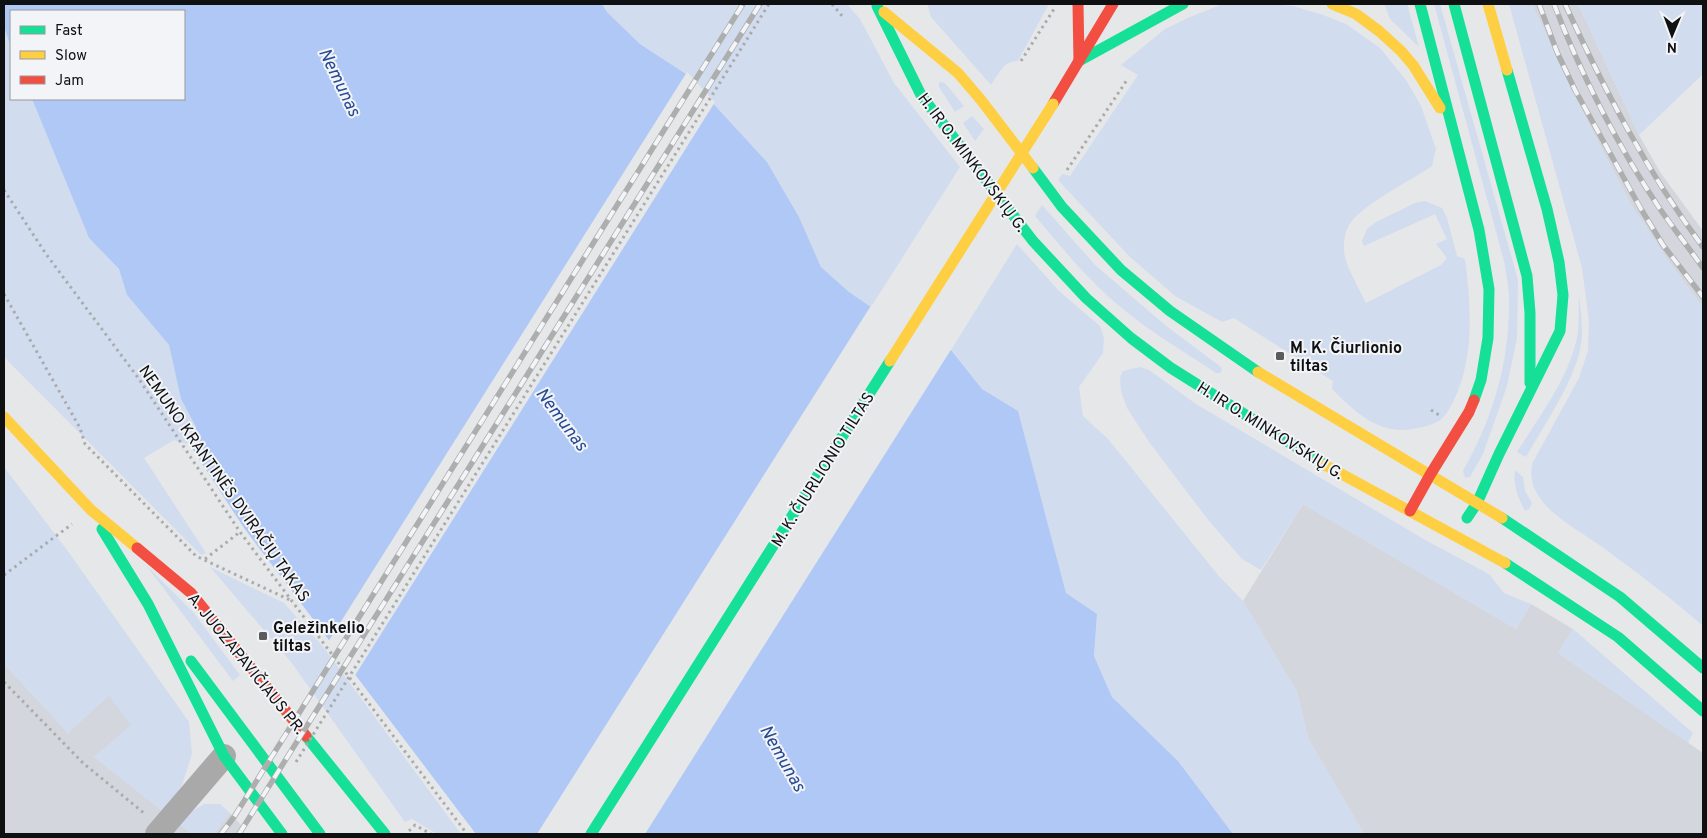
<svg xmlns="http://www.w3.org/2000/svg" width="1707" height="838" font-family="Overpass,sans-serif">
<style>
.built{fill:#d3d6dc}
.green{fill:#d2dcef}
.water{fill:#b0c8f5}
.pier{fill:#e6e7e8}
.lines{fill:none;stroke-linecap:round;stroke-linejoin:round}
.path{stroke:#aaabac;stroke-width:3;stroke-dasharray:2.5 4;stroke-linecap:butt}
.street{stroke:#a9a9a9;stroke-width:24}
.fast{stroke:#16e098;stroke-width:11}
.slow{stroke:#ffcf43;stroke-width:11}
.jam{stroke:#f24e42;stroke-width:11}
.rail-casing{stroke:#adaeae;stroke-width:5.5}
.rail{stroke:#f2f4f7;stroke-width:4;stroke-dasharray:11;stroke-linecap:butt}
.path-bridge{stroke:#aaabac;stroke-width:3;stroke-dasharray:2.5 4;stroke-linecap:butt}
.fast-bridge{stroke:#16e098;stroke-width:11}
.slow-bridge{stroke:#ffcf43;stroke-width:11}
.poi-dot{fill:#5a5b5c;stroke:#f2f4f7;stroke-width:2}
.labels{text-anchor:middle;stroke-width:4;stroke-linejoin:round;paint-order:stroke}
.street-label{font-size:16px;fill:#0f1011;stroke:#f2f4f7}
.poi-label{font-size:16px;font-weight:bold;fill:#0f1011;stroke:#f2f4f7;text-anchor:start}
.water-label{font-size:18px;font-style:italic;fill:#264a93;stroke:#f2f4f7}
</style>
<rect width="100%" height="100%" fill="#e6e7e8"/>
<g class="built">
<polygon points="1532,4 1578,4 1639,135 1660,172 1703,231 1703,307 1671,265 1630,203 1582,111"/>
<polygon points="1303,504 1516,629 1531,604 1573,629 1558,653 1703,753 1703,834 1364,834 1308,738 1297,692 1243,601"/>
<polygon points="4,664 68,733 109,695 132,725 94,757 192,834 4,834"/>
<polygon points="230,813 244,828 243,834 214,834"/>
</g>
<g class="green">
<polygon points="602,4 847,4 860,19 894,83 960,167 871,307 849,292 821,267 799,217 767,162 686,74 640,44 607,12"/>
<path d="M927 4H1049L1018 61C1004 60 998 75 991 85L931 17Z"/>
<path d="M1223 4H1267L1293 6 1323 15 1346 24 1380 48 1406 80 1421 106 1436 149 1432 166C1412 180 1357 207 1348 227 1344 234 1343 249 1345 257 1348 270 1360 290 1366 303L1441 265 1447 258 1436 244 1447 239 1435 214 1364 246 1362 241 1367 229 1376 222 1415 203 1425 201 1442 208 1447 218 1457 256 1465 259C1471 306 1475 358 1453 402 1449 409 1446 416 1439 421 1434 424 1424 427 1418 428 1381 437 1356 413 1332 389L1333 381 1234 318 1222 322 1175 296 1129 256 1058 180 1062 174 1070 176 1138 75 1121 65 1165 29 1190 17Z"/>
<polygon points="1384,4 1407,4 1419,47 1390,19"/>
<path d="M1434 4H1440L1518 280 1517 338 1507 386 1483 454 1470 477 1465 478 1463 471C1493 418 1510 361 1509 299 1509 287 1506 274 1504 261Z"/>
<path d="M1509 4H1532L1582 111 1630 203 1671 265 1703 307V626C1670 597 1636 572 1601 546 1585 535 1554 517 1543 502 1533 489 1530 480 1532 464L1579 378 1588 351 1589 321 1582 268Z"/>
<polygon points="1578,4 1703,4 1703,74 1639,135"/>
<polygon points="4,27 11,47 11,99 32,99 89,238 119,269 127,295 169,345 181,399 196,427 190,445 174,440 144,458 206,553 201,555 4,357"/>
<polygon points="939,82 945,83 964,106 955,112 939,87"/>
<polygon points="972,116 984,129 975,141 963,123"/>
<path d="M1042 205 1095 265 1165 325 1221 367 1222 370 1220 373H1216C1180 349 1142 327 1110 298 1082 273 1059 244 1035 216Z"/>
<polygon points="1017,244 1059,291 1100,326 1104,338 1103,353 1079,387 1083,416 1108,439 1218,575 1243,601 1297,692 1308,738 1364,834 1233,834 1178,761 1112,697 1094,656 1097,615 1066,593 1018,412 982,389 951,350"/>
<path d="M1579 295C1581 313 1584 332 1580 350 1573 383 1543 427 1526 457L1517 452C1539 417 1566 382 1576 342 1580 328 1578 310 1579 295Z"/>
<polygon points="1140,367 1149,370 1196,404 1427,541 1489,574 1504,593 1531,604 1516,629 1303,504 1261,570 1242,559 1209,521 1149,442 1127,408 1121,391 1120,377 1123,371"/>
<polygon points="4,467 67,550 189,722 192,754 182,785 164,812 94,757 131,725 109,696 68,733 4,664"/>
<path d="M1515 470 1523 477 1525 491 1532 503 1529 509 1525 511C1518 497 1513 486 1515 470Z"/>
<polygon points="146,565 193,612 240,675 233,681"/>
<polygon points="210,567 284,603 324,648 461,834 437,834 412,819 405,822 291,662"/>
<polygon points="1573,629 1693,733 1688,743 1558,653"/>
<polygon points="204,804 220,804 230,813 214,834 192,834 180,825 191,812"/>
</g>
<polygon class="water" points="4,4 602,4 607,12 640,44 686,74 767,162 799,217 821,267 849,292 871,307 951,350 982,389 1018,411 1066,593 1097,614 1094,656 1112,697 1178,761 1233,834 476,834 244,528 190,445 196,427 181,399 169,345 127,295 119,269 89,238 32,99 184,99 184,11 11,11 11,47 4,27"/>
<g class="pier">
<polygon points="687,72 715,102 354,677 328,642"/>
<polygon points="872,304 952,348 645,834 537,834"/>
</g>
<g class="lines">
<g class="path">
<polyline points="832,4 843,17"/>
<polyline points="1021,61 1054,9"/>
<polyline points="1067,170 1127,80"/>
<polyline points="4,190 46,254 139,379 240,532 467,834"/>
<polyline points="4,294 80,428 85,444 196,556 290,600"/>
<polyline points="1431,410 1439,415"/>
<polyline points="205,559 240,532"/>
<polyline points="4,575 72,524"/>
<polyline points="4,682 83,763 145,814"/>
<polyline points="409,831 415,825 431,834"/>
</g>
<polyline class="street" points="157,834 224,756"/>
<g class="fast">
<polyline points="1420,4 1479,230 1489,289 1488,338 1481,380 1474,400"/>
<polyline points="1454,4 1527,276 1530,313 1530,383"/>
<polyline points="877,6 921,95 1033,241 1086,298 1131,338 1171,368 1325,465"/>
<polyline points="1079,61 1183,4"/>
<polyline points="1033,168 1062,207 1121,270 1170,311 1258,372"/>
<polyline points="1467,518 1477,503 1499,454 1560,331 1563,295 1559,262 1547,209 1507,70"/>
<polyline points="1502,518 1620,597 1703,668"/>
<polyline points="102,529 148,604 224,756 282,834"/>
<polyline points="1505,563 1618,637 1703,711"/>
<polyline points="191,661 320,834"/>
<polyline points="306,736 385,834"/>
</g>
<g class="slow">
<polyline points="1332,4 1356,14 1379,31 1401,51 1413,65 1440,108"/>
<polyline points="1488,4 1507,70"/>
<polyline points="884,12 958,73 981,100 1033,168"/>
<polyline points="1258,372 1502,518"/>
<polyline points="4,417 91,510 137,548"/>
<polyline points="1325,465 1505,563"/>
</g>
<g class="jam">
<polyline points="1078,4 1079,61"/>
<polyline points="1053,104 1113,4"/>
<polyline points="1410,511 1430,475 1469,412 1474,400"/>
<polyline points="137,548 191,593 306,736"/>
</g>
<g class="rail-casing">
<g id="rail">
<polyline points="1539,4 1557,52 1575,90 1641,209 1663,245 1703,297"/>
<path d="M1554 4C1580 73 1619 148 1660 209 1674 229 1689 248 1703 268"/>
<path d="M1565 4C1604 89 1647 172 1703 247"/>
<polyline points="221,834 234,817 743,4"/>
<polyline points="239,834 760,4"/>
</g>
</g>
<use href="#rail" class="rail"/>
<polyline class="path-bridge" points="296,762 769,4"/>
<polyline class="fast-bridge" points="591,834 890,361"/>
<polyline class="slow-bridge" points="890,361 1053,104"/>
</g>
<g class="poi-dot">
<rect x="1275" y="351" width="10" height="10" rx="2.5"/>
<rect x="258" y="631" width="10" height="10" rx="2.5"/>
</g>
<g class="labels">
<g class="street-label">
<text transform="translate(973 162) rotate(53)" y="6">H. IR O. MINKOVSKIŲ G.</text>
<text transform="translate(1271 430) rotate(32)" y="6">H. IR O. MINKOVSKIŲ G.</text>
<text transform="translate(822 469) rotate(-58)" y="6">M. K. ČIURLIONIO TILTAS</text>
<text transform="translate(225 483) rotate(55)" y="6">NEMUNO KRANTINĖS DVIRAČIŲ TAKAS</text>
<text transform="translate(247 663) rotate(51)" y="6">A. JUOZAPAVIČIAUS PR.</text>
</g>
<g class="poi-label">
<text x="1290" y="353">M. K. Čiurlionio<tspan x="1290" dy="18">tiltas</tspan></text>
<text x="273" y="633">Geležinkelio<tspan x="273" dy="18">tiltas</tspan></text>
</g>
<g class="water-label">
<text transform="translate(340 82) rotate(64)" y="6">Nemunas</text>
<text transform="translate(562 419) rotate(53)" y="6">Nemunas</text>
<text transform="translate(783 758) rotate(60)" y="6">Nemunas</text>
</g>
</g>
<rect width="1707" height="838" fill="none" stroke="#0f1011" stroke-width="10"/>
<rect x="10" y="10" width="175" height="90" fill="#f2f4f7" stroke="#97999b"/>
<rect x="20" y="26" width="25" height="8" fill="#16e098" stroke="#97999b"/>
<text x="55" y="35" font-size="15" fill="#0f1011">Fast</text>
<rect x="20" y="51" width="25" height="8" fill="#ffcf43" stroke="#97999b"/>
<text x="55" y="60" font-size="15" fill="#0f1011">Slow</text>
<rect x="20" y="76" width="25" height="8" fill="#f24e42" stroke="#97999b"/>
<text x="55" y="85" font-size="15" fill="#0f1011">Jam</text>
<g transform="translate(1672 35) rotate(181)" stroke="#f2f4f7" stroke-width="4" paint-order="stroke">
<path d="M0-4L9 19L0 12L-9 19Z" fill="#0f1011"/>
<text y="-8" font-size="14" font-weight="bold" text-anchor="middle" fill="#0f1011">N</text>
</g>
</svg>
